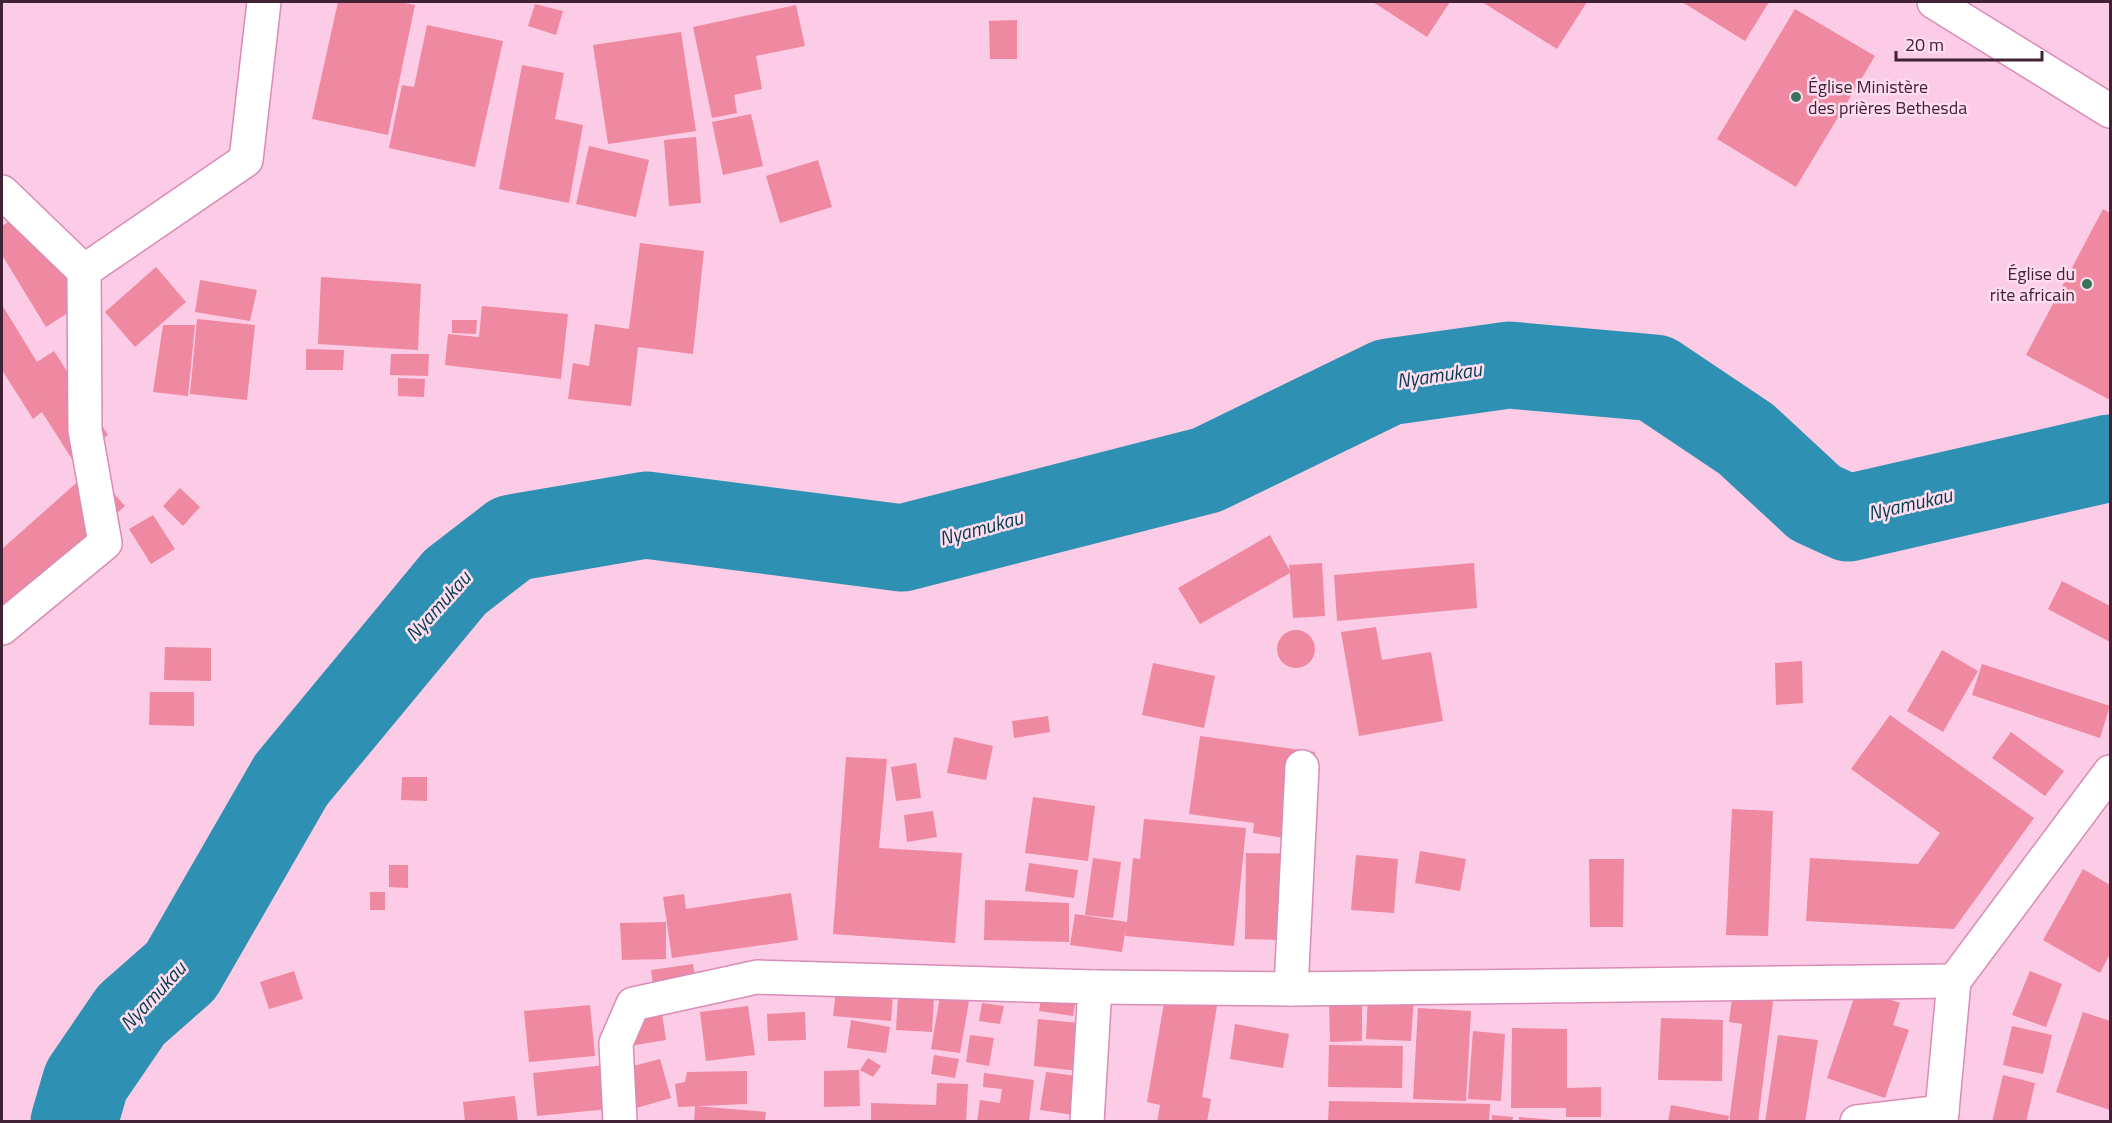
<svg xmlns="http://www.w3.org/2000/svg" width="2112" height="1123" font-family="'Titillium Web',sans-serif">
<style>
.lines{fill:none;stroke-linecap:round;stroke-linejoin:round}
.river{stroke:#2e90b2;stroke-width:87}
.building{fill:#ee89a1}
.minor-casing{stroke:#d98cb7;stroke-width:36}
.minor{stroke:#fff;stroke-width:33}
.poi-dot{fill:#39735c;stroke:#ffddef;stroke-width:2}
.labels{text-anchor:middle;stroke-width:5;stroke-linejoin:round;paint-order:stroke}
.poi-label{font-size:18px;fill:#412234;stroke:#ffddef;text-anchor:start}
.water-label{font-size:20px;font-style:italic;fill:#023d4f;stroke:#ffddef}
</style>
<rect width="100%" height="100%" fill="#fccbe5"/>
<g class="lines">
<polyline class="river" points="74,1122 86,1081 131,1015 181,971 291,780 455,582 512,538 646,515 902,548 1207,470 1388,382 1509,365 1655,378 1746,439 1815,503 1848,518 2110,458"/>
</g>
<g class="building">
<polygon points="338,2 400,2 415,5 388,135 312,119"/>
<polygon points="1373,2 1450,2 1427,37"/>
<polygon points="1482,2 1587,2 1557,49"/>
<polygon points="1682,2 1769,2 1745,41"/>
<polygon points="535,4 563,11 556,35 528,26"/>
<polygon points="796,5 805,46 756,56 762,89 734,95 737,113 712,118 693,27"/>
<polygon points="1795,9 1875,56 1796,187 1717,139"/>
<polygon points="1017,20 1017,59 990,59 989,21"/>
<polygon points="427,25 503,41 475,167 389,148 402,85 414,87"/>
<polygon points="681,32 696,131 608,144 593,45"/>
<polygon points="522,65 564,73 555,119 583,125 569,203 499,189"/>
<polygon points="751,114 763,166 723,175 712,122"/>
<polygon points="696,137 701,203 669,206 664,140"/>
<polygon points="589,146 649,160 636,217 576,204"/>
<polygon points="818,160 832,207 780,223 766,176"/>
<polygon points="35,205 94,296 46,327 2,255 2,226"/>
<polygon points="2103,209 2110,213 2110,400 2026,355"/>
<polygon points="640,243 704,251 693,354 638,347 631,406 568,399 573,363 589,366 595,324 629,329"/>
<polygon points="156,267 186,302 135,347 105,312"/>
<polygon points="321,277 421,284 418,350 318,344"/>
<polygon points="200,280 257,290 250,321 195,312"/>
<polygon points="2,305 37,362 54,351 108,435 72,459 42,412 33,419 2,370"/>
<polygon points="482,306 568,314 561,379 445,365 448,334 479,337"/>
<polygon points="197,319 255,325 247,400 190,394"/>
<polygon points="452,320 477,320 476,334 452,333"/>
<polygon points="163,325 195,325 188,396 153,392"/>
<polygon points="306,349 344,350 343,370 306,370"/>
<polygon points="391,354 429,354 428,376 390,375"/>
<polygon points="398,378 425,379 424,397 398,396"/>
<polygon points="92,469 125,506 2,615 2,549"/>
<polygon points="180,488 200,507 183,526 163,506"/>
<polygon points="153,515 175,549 151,564 129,529"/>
<polygon points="1270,535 1290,571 1289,565 1322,563 1325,616 1293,618 1290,573 1200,624 1178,588"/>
<polygon points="1474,563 1477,608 1337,621 1334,575"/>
<polygon points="2062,581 2110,606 2110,642 2048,609"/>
<polygon points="1376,627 1382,660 1431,652 1443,721 1359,736 1341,632"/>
<circle cx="1296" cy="649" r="19"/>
<polygon points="165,647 211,648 211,681 164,680"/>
<polygon points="1942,650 1978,671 1943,732 1907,711"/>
<polygon points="1802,661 1803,703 1776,705 1775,663"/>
<polygon points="1153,663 1215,676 1204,728 1142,715"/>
<polygon points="1982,664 2110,706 2100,738 1972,695"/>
<polygon points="150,692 194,692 194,726 149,725"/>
<polygon points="1890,715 2034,818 1954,929 1806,921 1810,858 1918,864 1940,833 1851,769"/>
<polygon points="1048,716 1050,732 1014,738 1012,721"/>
<polygon points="2011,732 2064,771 2045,796 1992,758"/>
<polygon points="1200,736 1315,752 1303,841 1253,833 1254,823 1189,814"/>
<polygon points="954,737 993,746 986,780 947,773"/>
<polygon points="846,757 887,759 879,848 962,853 955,943 833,934"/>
<polygon points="916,763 921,798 896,801 891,767"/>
<polygon points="402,777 427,777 427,801 401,800"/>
<polygon points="1033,797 1095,806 1088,861 1025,853"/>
<polygon points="1732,809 1773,811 1768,936 1726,935"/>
<polygon points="933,811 937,837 907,842 904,815"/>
<polygon points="1144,819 1246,828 1234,946 1125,936 1126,926 1122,952 1070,945 1075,914 1127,922 1133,858 1140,859"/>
<polygon points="1420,851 1466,859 1460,891 1415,883"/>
<polygon points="1246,853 1312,854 1309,941 1245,939"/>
<polygon points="1356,855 1398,859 1394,913 1351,910"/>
<polygon points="1093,858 1121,862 1113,918 1085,915"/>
<polygon points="1589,859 1624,859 1623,927 1590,927"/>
<polygon points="1029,863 1078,870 1074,898 1025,891"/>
<polygon points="389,865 408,865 408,888 389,887"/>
<polygon points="2083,869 2110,885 2110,954 2100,973 2043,940"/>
<rect x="370" y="892" width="15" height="18"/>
<polygon points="791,893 798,940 672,958 663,897 684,894 686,909"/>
<polygon points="985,900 1069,903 1069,942 984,940"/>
<polygon points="666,922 666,959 622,960 620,923"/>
<polygon points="693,964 696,985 654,991 651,970"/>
<polygon points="294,971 303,999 269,1009 260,982"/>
<polygon points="2030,971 2062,984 2046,1027 2012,1015"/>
<polygon points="1044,981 1078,986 1073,1016 1039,1011"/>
<polygon points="1857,989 1900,1003 1893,1025 1909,1030 1885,1098 1827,1078"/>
<polygon points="836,990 893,994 891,1021 833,1016"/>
<polygon points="1733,990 1774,994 1758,1122 1729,1122 1742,1024 1729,1022"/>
<polygon points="1368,994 1414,996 1411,1041 1366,1039"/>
<polygon points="898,996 934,998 932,1032 896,1030"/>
<polygon points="940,996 969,1001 960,1053 931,1049"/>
<polygon points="1165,997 1217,1006 1202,1097 1211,1099 1207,1122 1157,1122 1160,1105 1147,1102"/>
<polygon points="1362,999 1362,1041 1330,1042 1329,1000"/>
<polygon points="660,1000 666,1040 624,1047 617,1007"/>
<polygon points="982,1003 1004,1006 1000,1024 979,1021"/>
<polygon points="590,1005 595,1056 529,1062 524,1011"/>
<polygon points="748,1006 755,1055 706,1061 700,1012"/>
<polygon points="1418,1008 1471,1011 1466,1101 1413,1099"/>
<polygon points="805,1012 806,1040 768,1041 767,1014"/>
<polygon points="2083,1012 2110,1021 2110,1110 2056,1092"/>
<polygon points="1661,1018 1723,1020 1722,1081 1658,1080"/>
<polygon points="1038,1019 1100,1025 1096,1073 1034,1066"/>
<polygon points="851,1020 890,1027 886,1053 847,1048"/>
<polygon points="1235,1024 1289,1034 1283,1068 1230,1059"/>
<polygon points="2012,1026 2052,1035 2043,1074 2003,1065"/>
<polygon points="1512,1028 1567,1029 1567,1088 1601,1087 1601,1117 1566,1117 1566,1108 1511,1108"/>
<polygon points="1473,1031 1505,1034 1501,1101 1468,1099"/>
<polygon points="970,1035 994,1038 989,1066 966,1062"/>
<polygon points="1778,1035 1818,1040 1805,1122 1765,1122"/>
<polygon points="1329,1045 1403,1046 1402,1088 1328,1087"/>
<polygon points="934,1055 959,1059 955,1078 931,1074"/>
<polygon points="868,1058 881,1066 873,1077 860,1070"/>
<polygon points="660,1059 671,1098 626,1111 614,1071"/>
<polygon points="606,1065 609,1109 537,1116 533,1073"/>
<polygon points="859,1070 860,1106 824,1107 824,1071"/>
<polygon points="747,1071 747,1104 678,1107 675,1084 685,1082 687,1072"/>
<polygon points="1046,1072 1093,1078 1087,1117 1040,1110"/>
<polygon points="984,1073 1034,1080 1029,1122 977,1122 980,1100 1000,1103 1002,1089 983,1087"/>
<polygon points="2003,1075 2035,1083 2026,1122 1992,1122"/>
<polygon points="937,1083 968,1084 966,1122 871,1122 871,1103 936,1105"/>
<polygon points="515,1096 518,1122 465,1122 463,1102"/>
<polygon points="1329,1101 1490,1104 1489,1122 1328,1122"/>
<polygon points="1671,1105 1729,1116 1727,1122 1668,1122"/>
<polygon points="695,1106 766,1112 765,1122 694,1122"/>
<polygon points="1492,1115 1513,1117 1512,1122 1492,1122"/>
<polygon points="1519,1117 1555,1120 1555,1122 1519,1122"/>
</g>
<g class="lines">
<g class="minor-casing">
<g id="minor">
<polyline points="1934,2 2110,111"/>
<polyline points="2,192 84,271"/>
<polyline points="2,628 105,543 85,430 84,271 246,160 264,2"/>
<polyline points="1291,989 1302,767"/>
<polyline points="620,1122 616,1043 633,1004 757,977 1095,987 1291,989 1954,981"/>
<polyline points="1087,1122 1095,987"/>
<polyline points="1857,1122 1942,1112"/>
<polyline points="1941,1122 1954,981 2110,772"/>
</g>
</g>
<use href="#minor" class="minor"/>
</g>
<g class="poi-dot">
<circle cx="1796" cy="97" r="6"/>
<circle cx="2087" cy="284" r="6"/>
</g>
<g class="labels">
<g class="poi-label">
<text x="1808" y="93">Église Ministère<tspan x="1808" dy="21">des prières Bethesda</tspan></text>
<text x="2075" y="280" text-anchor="end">Église du<tspan x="2075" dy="21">rite africain</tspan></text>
</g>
<g class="water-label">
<text transform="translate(1439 375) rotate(-8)" y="7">Nyamukau</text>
<text transform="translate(1910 504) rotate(-13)" y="7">Nyamukau</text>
<text transform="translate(981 528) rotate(-15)" y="7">Nyamukau</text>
<text transform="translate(438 606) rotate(-48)" y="7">Nyamukau</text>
<text transform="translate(153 996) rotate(-47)" y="7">Nyamukau</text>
</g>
</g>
<rect width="2112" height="1123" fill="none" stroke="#412234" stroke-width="6"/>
<path d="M1896 51v9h146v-9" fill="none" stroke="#412234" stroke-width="3"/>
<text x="1905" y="51" font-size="18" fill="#412234" stroke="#ffddef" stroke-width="4.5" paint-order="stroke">20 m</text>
</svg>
